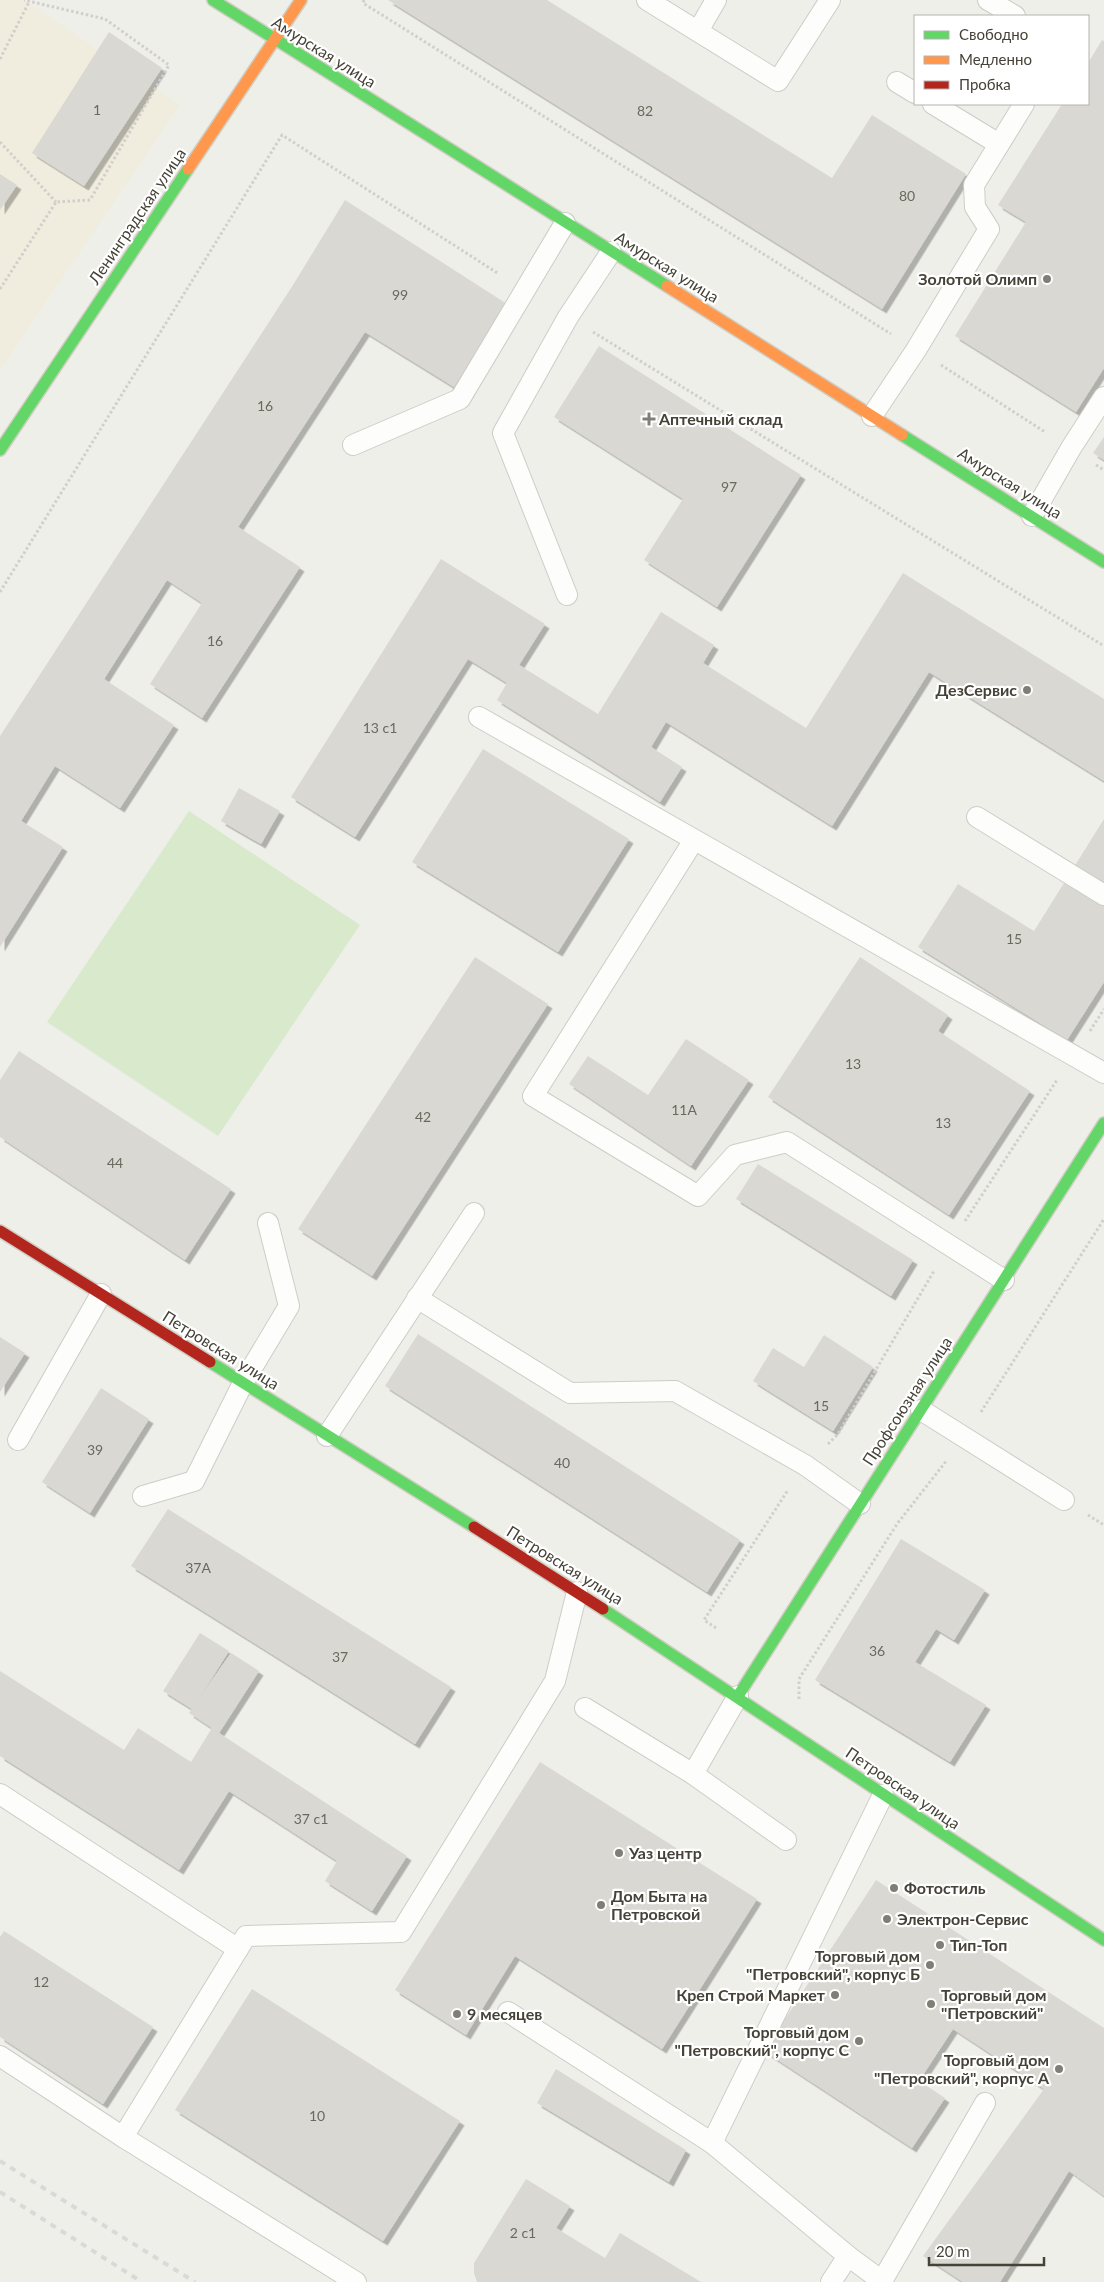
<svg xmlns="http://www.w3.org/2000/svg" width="1104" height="2282" font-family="Lato,sans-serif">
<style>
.commercial{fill:#f1edde}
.green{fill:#d8e9cc}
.building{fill:#d9d8d2;filter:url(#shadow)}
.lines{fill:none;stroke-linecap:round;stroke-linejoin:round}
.lane-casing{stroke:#cdcdc7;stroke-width:22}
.fast-casing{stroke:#cecdc1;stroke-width:14}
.slow-casing{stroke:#cecdc1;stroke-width:14}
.jam-casing{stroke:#cecdc1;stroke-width:14}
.path{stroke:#d1cfcb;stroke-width:3;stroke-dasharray:2.5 2.5;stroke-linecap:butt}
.lane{stroke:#fdfdfc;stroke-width:20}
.fast{stroke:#63d668;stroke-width:11}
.slow{stroke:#ff974d;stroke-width:11}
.jam{stroke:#b3261e;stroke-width:11}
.rail{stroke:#d9d9d8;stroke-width:4;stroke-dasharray:6 6;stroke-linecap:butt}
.poi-dot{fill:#807f76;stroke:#fff;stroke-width:2}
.labels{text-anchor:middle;stroke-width:4.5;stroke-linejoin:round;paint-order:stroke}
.number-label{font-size:14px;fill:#6b685e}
.street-label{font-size:16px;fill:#454237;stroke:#fff}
.poi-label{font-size:16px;font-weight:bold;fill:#454237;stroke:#fff;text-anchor:start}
</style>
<defs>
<filter id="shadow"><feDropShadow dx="4.5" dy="4.5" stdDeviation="0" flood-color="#0004"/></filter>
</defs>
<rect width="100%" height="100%" fill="#efefea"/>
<polygon class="commercial" points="0,0 25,0 180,105 0,370"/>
<polygon class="green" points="189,811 360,925 218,1136 47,1022"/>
<g class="building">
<polygon points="388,0 547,0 832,178 872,115 966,174 882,309"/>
<polygon points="109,32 162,68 84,186 32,153"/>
<polygon points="1102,40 1104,41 1104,368 1076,412 955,336 1026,222 998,205 1062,104 1088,104 1088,63"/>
<polygon points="0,174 17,185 0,210"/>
<polygon points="345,200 507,304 454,387 365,332 238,527 300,567 202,718 150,684 202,603 167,580 104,679 174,725 120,808 55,766 21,821 63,847 0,947 0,736 293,285"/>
<polygon points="599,346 801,475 717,607 644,560 683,499 554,417"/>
<polygon points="1104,437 1104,460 1093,453"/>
<polygon points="441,559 545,624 519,665 598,714 661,612 714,645 703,663 806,728 903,573 1104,699 1104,781 929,672 832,826 666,722 651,747 682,767 660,802 497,700 507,683 468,659 355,837 291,797"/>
<polygon points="483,749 629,839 558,952 412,862"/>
<polygon points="239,788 280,811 261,844 221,821"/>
<polygon points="1104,819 1104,982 1067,1040 918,947 958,884 1034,931"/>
<polygon points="475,957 548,1004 372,1276 298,1229"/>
<polygon points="860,957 948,1015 938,1031 1030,1091 949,1215 768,1097"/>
<polygon points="686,1039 749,1080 691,1166 569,1084 588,1056 648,1095"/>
<polygon points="19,1051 231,1189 185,1260 0,1137 0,1080"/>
<polygon points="758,1164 913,1260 891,1296 736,1199"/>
<polygon points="418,1334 740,1540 707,1592 385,1386"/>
<polygon points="824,1335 873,1367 833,1431 753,1381 773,1348 804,1367"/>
<polygon points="0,1337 25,1353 0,1392"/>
<polygon points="101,1388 149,1419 90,1513 42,1482"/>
<polygon points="168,1509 451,1687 415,1744 131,1566"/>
<polygon points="901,1539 985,1590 954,1640 936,1629 915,1662 986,1705 950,1762 815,1680"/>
<polygon points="200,1633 229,1651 200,1697 231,1653 259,1671 219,1733 407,1856 372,1911 325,1881 337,1861 229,1791 179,1870 0,1756 0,1671 124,1750 138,1728 191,1762 212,1728 189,1713 192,1709 163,1691"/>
<polygon points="540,1762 757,1899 662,2049 515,1956 466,2035 395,1990"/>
<polygon points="876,1880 1104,2028 1104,2196 1069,2171 1000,2282 963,2282 923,2256 1044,2089 953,2029 919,2081 945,2098 912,2148 764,2051"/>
<polygon points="4,1931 153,2027 103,2104 0,2037 0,1937"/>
<polygon points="252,1989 460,2121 383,2241 175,2110"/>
<polygon points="556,2069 686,2150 669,2182 537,2103"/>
<polygon points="526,2179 570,2206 556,2228 605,2258 620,2233 701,2282 477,2282 474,2273 474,2263"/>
</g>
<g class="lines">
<g class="lane-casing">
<g id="lane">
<polyline points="647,0 778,81 830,0"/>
<polyline points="988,0 1015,16"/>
<polyline points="698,31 716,0"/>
<polyline points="897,82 915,93"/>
<polyline points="933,104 999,144"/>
<polyline points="872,416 916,350 989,229 975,207 974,185 1024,104"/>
<polyline points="353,445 460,399 565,223"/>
<polyline points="1032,516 1071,448 1104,397"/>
<polyline points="567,595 503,433 568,317 611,252"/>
<polyline points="479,717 1104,1073"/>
<polyline points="977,817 1104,895"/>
<polyline points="694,840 533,1096 698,1196 735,1155 787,1142 1004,1280"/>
<polyline points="417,1298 570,1393 675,1391 805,1465 860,1504"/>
<polyline points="921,1410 1064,1500"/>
<polyline points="327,1436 474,1213"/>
<polyline points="18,1440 101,1294"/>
<polyline points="143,1496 194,1481 243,1383 289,1306 268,1223"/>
<polyline points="585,1708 693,1774 738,1696"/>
<polyline points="693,1774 786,1840"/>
<polyline points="0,1794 238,1949"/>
<polyline points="508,2012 712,2143 883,1795"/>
<polyline points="0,2056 123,2137 246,1936 401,1932 555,1681 577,1592"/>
<polyline points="123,2137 356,2282"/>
<polyline points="712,2143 848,2256 831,2282"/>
<polyline points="848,2256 882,2281 985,2103"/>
</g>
</g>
<g class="fast-casing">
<g id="fast">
<polyline points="213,0 667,286"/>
<polyline points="902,435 1104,562"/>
<polyline points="0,450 188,169"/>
<polyline points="210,1362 474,1527"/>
<polyline points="603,1609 1104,1940"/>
<polyline points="738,1696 1104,1123"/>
</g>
</g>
<g class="slow-casing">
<g id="slow">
<polyline points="188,169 301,0"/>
<polyline points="667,286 902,435"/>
</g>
</g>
<g class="jam-casing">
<g id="jam">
<polyline points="0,1231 210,1362"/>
<polyline points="474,1527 603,1609"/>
</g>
</g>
<g class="path">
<polyline points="364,0 363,3 891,334"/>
<polyline points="0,59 29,2"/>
<polyline points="0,142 56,202"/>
<polyline points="0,289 56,202 90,200 169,65 105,19 24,0"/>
<polyline points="593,332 1104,646"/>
<polyline points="941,365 1045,432"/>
<polyline points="1096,465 1104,470"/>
<polyline points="0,592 282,135 499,274"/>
<polyline points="1090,1031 1104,1009"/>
<polyline points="965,1221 1057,1080"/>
<polyline points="981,1412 1104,1219"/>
<polyline points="828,1444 838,1434 934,1271"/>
<polyline points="1088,1515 1104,1525"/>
<polyline points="716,1628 704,1620 788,1490"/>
<polyline points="799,1699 799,1679 897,1524 947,1460"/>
</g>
<use href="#lane" class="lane"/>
<use href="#fast" class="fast"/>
<use href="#slow" class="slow"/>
<use href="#jam" class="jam"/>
<g class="rail">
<polyline points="0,2161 195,2282"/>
<polyline points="0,2192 142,2282"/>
</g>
</g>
<g class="poi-dot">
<circle cx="1047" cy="279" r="5"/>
<path d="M646.5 411.5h5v5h5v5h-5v5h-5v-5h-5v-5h5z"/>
<circle cx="1027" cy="690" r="5"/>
<circle cx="619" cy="1853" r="5"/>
<circle cx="894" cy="1888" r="5"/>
<circle cx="601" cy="1905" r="5"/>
<circle cx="887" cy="1919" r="5"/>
<circle cx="940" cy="1945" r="5"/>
<circle cx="930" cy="1965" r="5"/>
<circle cx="835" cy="1995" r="5"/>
<circle cx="931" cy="2004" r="5"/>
<circle cx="457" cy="2014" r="5"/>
<circle cx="859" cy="2041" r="5"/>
<circle cx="1059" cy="2069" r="5"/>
</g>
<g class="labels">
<g class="number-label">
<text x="97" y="115">1</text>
<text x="645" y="116">82</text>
<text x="907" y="201">80</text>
<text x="400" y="300">99</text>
<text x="265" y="411">16</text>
<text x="729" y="492">97</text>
<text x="215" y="646">16</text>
<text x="380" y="733">13 с1</text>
<text x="1014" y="944">15</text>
<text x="853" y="1069">13</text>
<text x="684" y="1115">11А</text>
<text x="423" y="1122">42</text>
<text x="943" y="1128">13</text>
<text x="115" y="1168">44</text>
<text x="821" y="1411">15</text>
<text x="95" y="1455">39</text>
<text x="562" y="1468">40</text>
<text x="198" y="1573">37А</text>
<text x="877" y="1656">36</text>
<text x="340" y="1662">37</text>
<text x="311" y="1824">37 с1</text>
<text x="41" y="1987">12</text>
<text x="317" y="2121">10</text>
<text x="523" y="2238">2 с1</text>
</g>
<g class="street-label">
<text transform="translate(324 52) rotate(32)" y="6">Амурская улица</text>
<text transform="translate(137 216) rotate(-56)" y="6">Ленинградская улица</text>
<text transform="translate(667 267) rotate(32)" y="6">Амурская улица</text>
<text transform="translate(1010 483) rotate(32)" y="6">Амурская улица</text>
<text transform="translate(221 1350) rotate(32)" y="6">Петровская улица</text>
<text transform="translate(907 1401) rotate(-57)" y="6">Профсоюзная улица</text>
<text transform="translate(565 1565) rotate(32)" y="6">Петровская улица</text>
<text transform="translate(903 1788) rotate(34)" y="6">Петровская улица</text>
</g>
<g class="poi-label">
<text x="1037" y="285" text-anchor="end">Золотой Олимп</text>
<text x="659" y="425">Аптечный склад</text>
<text x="1017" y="696" text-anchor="end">ДезСервис</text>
<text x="629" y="1859">Уаз центр</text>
<text x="904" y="1894">Фотостиль</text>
<text x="611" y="1902">Дом Быта на<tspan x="611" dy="18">Петровской</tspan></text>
<text x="897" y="1925">Электрон-Сервис</text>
<text x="950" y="1951">Тип-Топ</text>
<text x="920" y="1962" text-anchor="end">Торговый дом<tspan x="920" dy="18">"Петровский", корпус Б</tspan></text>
<text x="825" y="2001" text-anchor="end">Креп Строй Маркет</text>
<text x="941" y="2001">Торговый дом<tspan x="941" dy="18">"Петровский"</tspan></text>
<text x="467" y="2020">9 месяцев</text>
<text x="849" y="2038" text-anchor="end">Торговый дом<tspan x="849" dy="18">"Петровский", корпус С</tspan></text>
<text x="1049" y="2066" text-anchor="end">Торговый дом<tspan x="1049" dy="18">"Петровский", корпус А</tspan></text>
</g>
</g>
<rect x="914" y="15" width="175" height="90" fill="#ffffff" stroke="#b5b3af"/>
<rect x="924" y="31" width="25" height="8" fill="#63d668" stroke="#b5b3af"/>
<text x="959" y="40" font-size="15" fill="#454237">Свободно</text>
<rect x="924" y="56" width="25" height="8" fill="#ff974d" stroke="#b5b3af"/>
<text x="959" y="65" font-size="15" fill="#454237">Медленно</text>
<rect x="924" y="81" width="25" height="8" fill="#b3261e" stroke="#b5b3af"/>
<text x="959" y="90" font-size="15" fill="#454237">Пробка</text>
<path d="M929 2257v8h115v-8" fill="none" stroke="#454237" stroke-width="2.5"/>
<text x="936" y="2257" font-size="15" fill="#454237" stroke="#ffffff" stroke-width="4" paint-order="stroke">20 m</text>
</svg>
